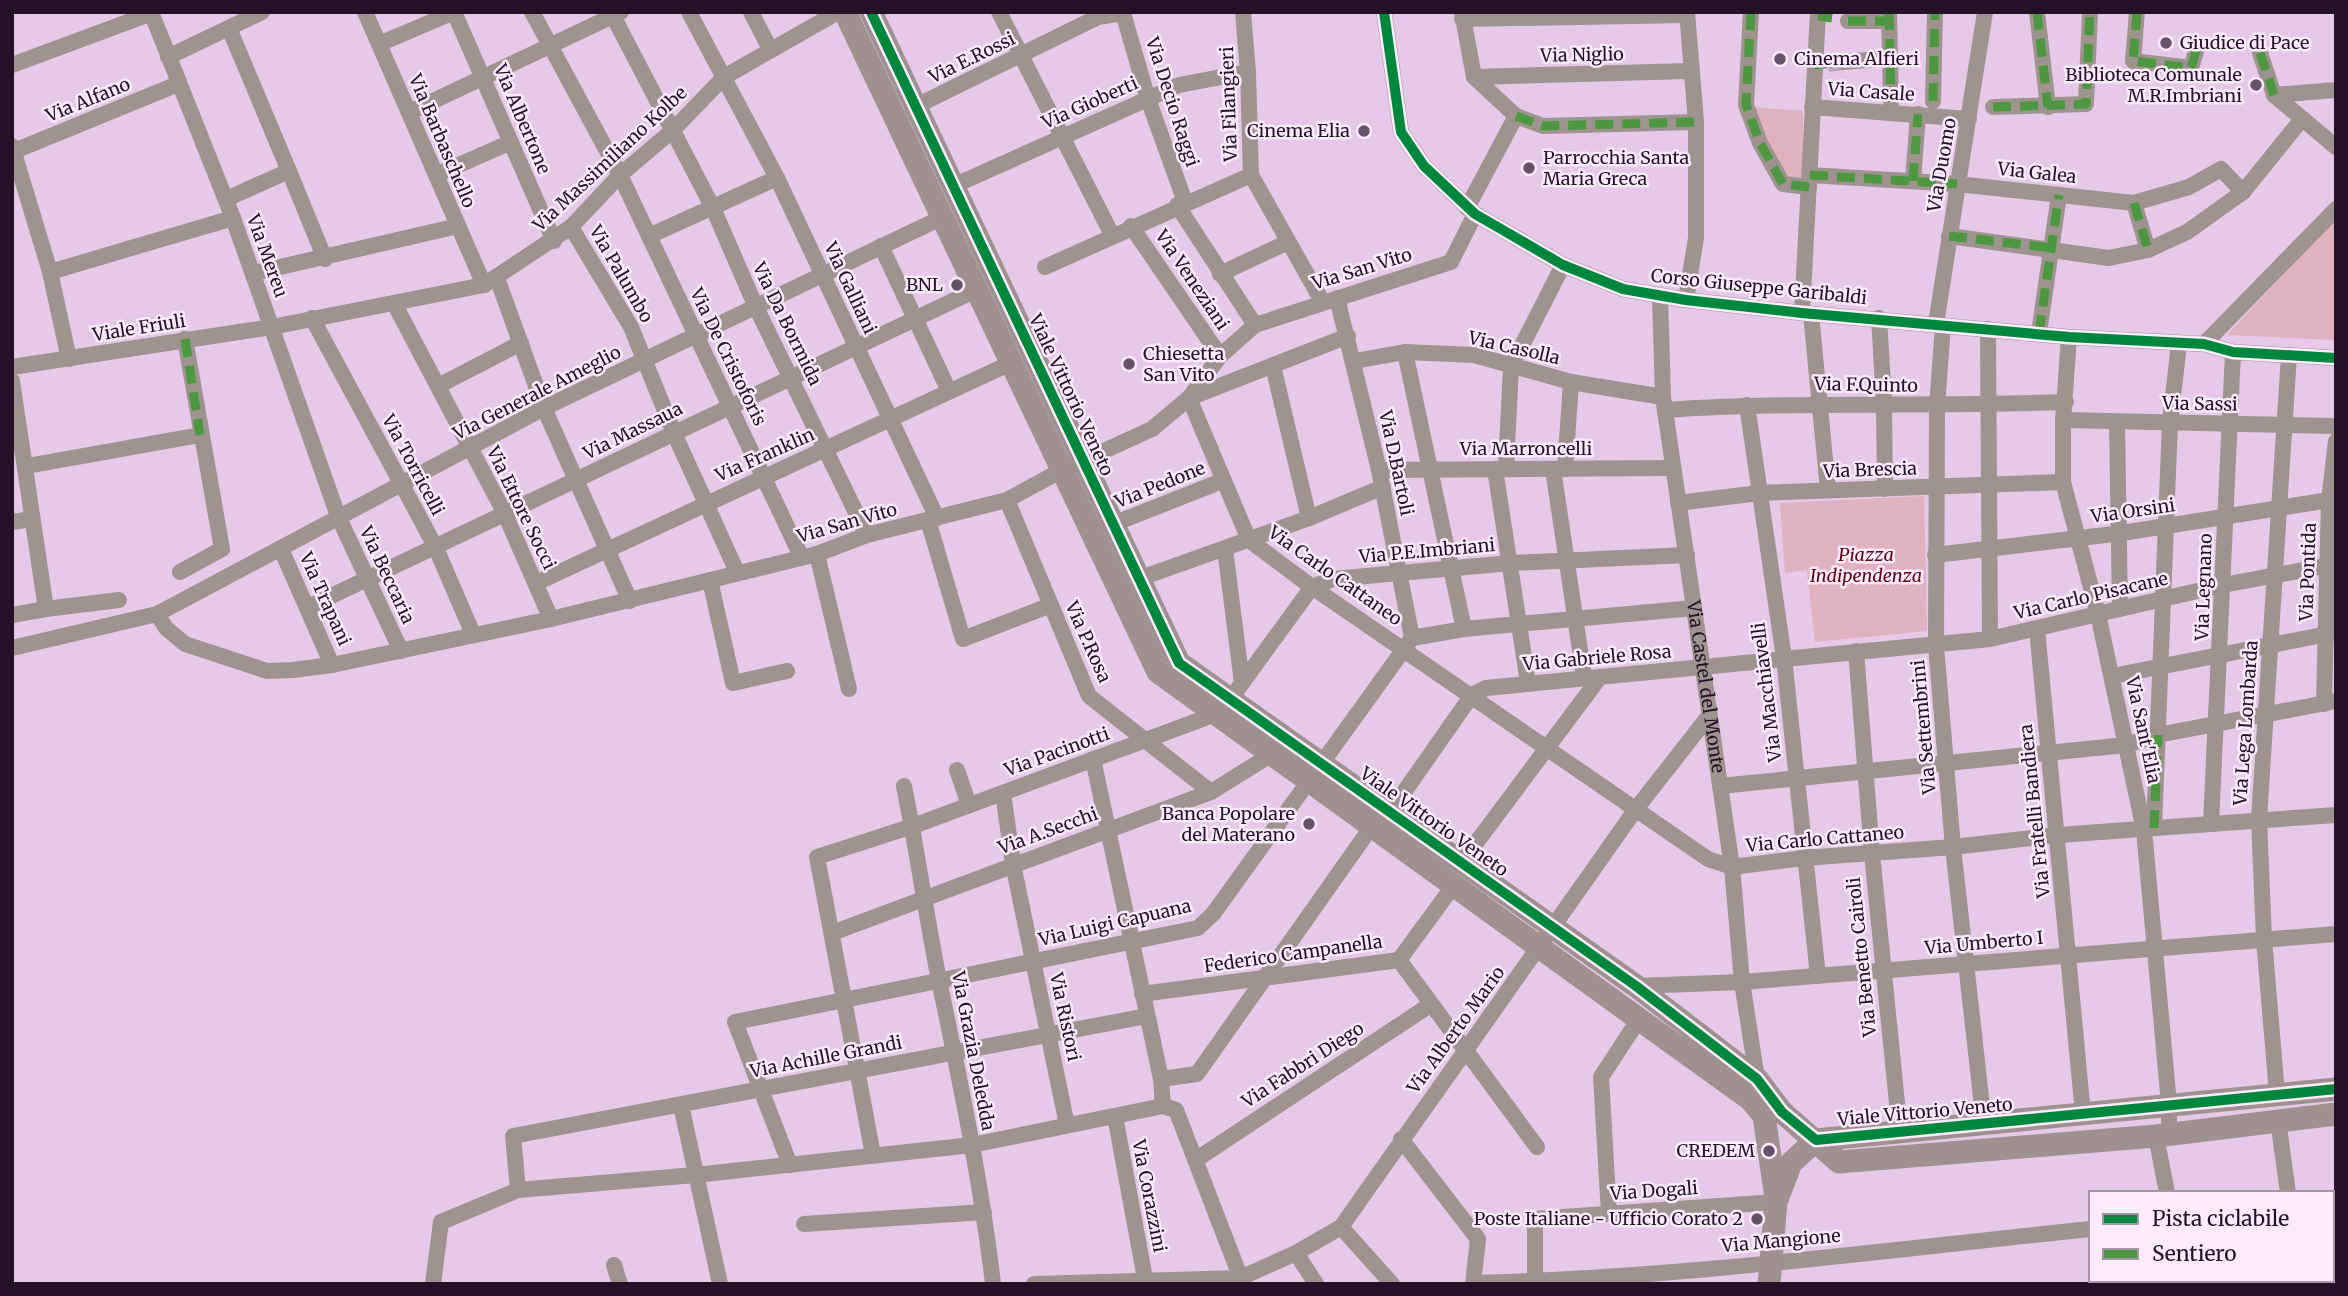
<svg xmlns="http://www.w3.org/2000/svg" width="2348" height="1296" font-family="Merriweather,serif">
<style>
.green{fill:#e0b1be}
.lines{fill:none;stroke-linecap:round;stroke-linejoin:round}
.street-tunnel{stroke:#bfa3c2;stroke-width:16;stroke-dasharray:16 8;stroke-linecap:butt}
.street{stroke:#9e938e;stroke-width:16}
.secondary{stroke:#9f9190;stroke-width:23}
.quiet{stroke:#4e9741;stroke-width:9;stroke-dasharray:18 9;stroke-linecap:butt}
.cycleway-casing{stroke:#fcebfd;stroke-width:15}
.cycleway{stroke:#00873e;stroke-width:10}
.poi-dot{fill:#68516b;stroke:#fcebfd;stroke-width:2.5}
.labels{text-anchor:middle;stroke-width:5;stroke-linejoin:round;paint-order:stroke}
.poi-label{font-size:18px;fill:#241127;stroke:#fcebfd;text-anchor:end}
.street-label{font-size:18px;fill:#241127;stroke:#fcebfd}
.park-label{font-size:18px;font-style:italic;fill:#5f030f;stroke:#fcebfd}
</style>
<rect width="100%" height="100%" fill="#e6c8e9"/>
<g class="green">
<polygon points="1751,107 1803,111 1803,183 1784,178"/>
<polygon points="2336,218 2336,340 2227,335"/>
<polygon points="1924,496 1927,631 1815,642 1807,570 1785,573 1780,503"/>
</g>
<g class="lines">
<polyline class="street-tunnel" points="1828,64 1843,62"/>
<g class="street">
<polyline points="151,12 233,218 338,516 401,651"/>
<polyline points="365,12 484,285"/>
<polyline points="454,12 554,241"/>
<polyline points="532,12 620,175 801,556"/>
<polyline points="611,12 713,208 755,305 867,535"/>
<polyline points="689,12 777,178 937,518"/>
<polyline points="751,12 770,49"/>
<polyline points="999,12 1112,235"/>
<polyline points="1243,12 1248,72 1251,175 1322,301"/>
<polyline points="1384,12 1401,132 1424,166 1475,214 1563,265 1623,289 1686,300 1802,313 2069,337 2204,344 2233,352 2336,358"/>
<polyline points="1462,12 1474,77 1516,116 1467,208"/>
<polyline points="1751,12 1746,105 1760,143 1783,184 1809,187"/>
<polyline points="1889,12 1891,102"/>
<polyline points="2037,12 2048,107"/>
<polyline points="2137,12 2133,61 2191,68 2198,45"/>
<polyline points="1462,19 1687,15"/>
<polyline points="1848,21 1889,21"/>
<polyline points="379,44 454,12"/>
<polyline points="2260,53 2274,95"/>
<polyline points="168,57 262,12"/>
<polyline points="1843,62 1891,58"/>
<polyline points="12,65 152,13"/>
<polyline points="1474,77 1690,71"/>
<polyline points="2274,95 2336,147"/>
<polyline points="2274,95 2336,90"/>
<polyline points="1933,101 1935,12"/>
<polyline points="914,107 1098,17 1123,13 1148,99 1185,202"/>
<polyline points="1812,107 1969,119"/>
<polyline points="1993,107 2086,104 2090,12"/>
<polyline points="410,112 621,12"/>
<polyline points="1516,116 1543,126 1696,122"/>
<polyline points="12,146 50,272 69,359"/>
<polyline points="12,152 178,84"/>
<polyline points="289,171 325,259"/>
<polyline points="436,175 511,142"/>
<polyline points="1810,175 1957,184 2134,203 2189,187 2221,169 2243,192"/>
<polyline points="1913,181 1918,114"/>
<polyline points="953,186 1179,85 1248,72"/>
<polyline points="226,199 289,171 229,28"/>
<polyline points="2134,203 2148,250"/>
<polyline points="1177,205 1255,325"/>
<polyline points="1131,226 1220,356"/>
<polyline points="571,227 631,327 674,433 737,572"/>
<polyline points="649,236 777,178"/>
<polyline points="1949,236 2109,258 2148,250 2187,232 2243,192 2302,119"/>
<polyline points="881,246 949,391"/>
<polyline points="1045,267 1251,175"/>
<polyline points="50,272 233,218"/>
<polyline points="254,273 458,226"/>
<polyline points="1220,274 1288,242"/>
<polyline points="497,278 544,408 630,601"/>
<path id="s1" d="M1660 296 1663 397 1732 867 1742 982 1757 1079"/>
<polyline points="1337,298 1379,470 1412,638"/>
<polyline points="1686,300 1696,238 1696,122 1687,12"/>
<polyline points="395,305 504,512 551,619"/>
<polyline points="1802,313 1818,12"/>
<polyline points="1811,314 1828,490"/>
<polyline points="312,318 435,546 473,634"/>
<polyline points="1879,318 1884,402 1885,489"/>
<polyline points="1936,324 1985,12"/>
<polyline points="1943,325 1937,406 1936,646 1953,847 1984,1124"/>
<polyline points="1988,329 1990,639"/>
<polyline points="2039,333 2059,195"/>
<polyline points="1348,336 1189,398 1249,540 1312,587 1708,859 1732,867 1804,858 1953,847 2058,835 2336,815"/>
<polyline points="2069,337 2063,420 2063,482 2098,614 2144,830 2169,1104 2169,1135"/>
<polyline points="2204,344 2336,209"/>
<polyline points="1405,352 1464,629"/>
<polyline points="1355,361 1405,352 1474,355 1571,382 1663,397"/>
<polyline points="1273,366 1309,518"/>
<polyline points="12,367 272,327 484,285 571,227 620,175 673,130 724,77 838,12"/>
<polyline points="12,381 46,609 119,600"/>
<polyline points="438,386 521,343"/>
<polyline points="1747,405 1784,658 1818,976"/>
<path d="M1665 410C1799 401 1932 407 2066 402"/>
<polyline points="2063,420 2336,426"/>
<polyline points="2117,422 2120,609"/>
<polyline points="27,466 200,435"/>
<polyline points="1506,467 1511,367 1563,265"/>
<polyline points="1495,469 1528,683"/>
<polyline points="1553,469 1584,677"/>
<polyline points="1565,469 1571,382"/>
<polyline points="1379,470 1673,468"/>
<polyline points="1007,500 1089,696 1211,792"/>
<polyline points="1678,503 1759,493 2063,482"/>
<polyline points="928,520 963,639 1051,605"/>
<polyline points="12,522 32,519"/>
<polyline points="1113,524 1222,481"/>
<polyline points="281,549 332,665"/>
<polyline points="1225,549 1242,683"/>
<polyline points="817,554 849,689"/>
<polyline points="1935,555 2122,533 2336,499"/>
<polyline points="180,572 222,549 185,339"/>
<polyline points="1138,579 1309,518 1383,487"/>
<polyline points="710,580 733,683 787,671"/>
<polyline points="536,583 1011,363"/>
<polyline points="308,607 976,290"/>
<polyline points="157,614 166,628 185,644 267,671 293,670 332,665 551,619 817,554 867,535 1007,500 1062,470 1152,429 1189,398 1220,356 1255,325 1451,262 1475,214"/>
<polyline points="12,615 46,609"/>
<polyline points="2037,629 2083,1114"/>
<polyline points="1412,638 1464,629 1694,608"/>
<polyline points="12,648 157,614 544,408 941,218"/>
<polyline points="1856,651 1872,854 1900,1133"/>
<polyline points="2112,676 2333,633"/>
<polyline points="1229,701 1312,587 1333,579 1511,563 1687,555"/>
<polyline points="2324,704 2329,500 2336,441"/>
<polyline points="1093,759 1161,1079 1163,1106 1176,1110 1243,1284"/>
<polyline points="957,770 969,805"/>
<path d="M904 786C917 850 926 915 939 980 960 1081 981 1181 993 1284"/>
<polyline points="1720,786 2126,745 2158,735 2336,701"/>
<polyline points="1003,793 1013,864 1067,1125"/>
<polyline points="1390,812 1472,695 1486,688 1990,639 2223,585 2336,564"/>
<polyline points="2211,824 2233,352"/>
<polyline points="2154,828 2170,422 2179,344"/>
<polyline points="1461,863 1600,677"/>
<polyline points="832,933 1211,792 1272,754"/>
<polyline points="1399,960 1537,1147"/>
<polyline points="1636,986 1742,982 2336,934"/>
<polyline points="1142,994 1399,960 1454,885"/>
<polyline points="1161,1079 1197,1074 1372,826"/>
<polyline points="2277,1094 2264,939 2259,819 2289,355"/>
<polyline points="681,1105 720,1284"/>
<polyline points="1115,1116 1146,1284"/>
<polyline points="2278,1120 2288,1193"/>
<polyline points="2156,1136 2167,1193"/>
<polyline points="1401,1139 1478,1239 1473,1284"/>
<polyline points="873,1155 844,1000 1198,928 1213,914 1412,638"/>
<polyline points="1197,1159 1430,1005"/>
<polyline points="790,1165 735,1022 844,1000 817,857 913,826 1216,714"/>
<polyline points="518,1190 513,1136 1147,1016"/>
<polyline points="1609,1214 1601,1077 1639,1019"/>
<polyline points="804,1224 984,1212"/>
<polyline points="1341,1227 1392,1284"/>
<polyline points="1296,1253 1316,1284"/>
<polyline points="2332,1263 2336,1262"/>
<polyline points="614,1265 620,1284"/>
<polyline points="2103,1280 2104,1284"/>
<polyline points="2180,1280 2181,1284"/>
<polyline points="2299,1280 2300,1284"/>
<path d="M1474 1283C1680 1278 1886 1250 2091 1229"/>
<polyline points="433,1284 441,1222 518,1190 695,1175 972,1145 1163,1106"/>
<polyline points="1034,1284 1240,1278 1296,1253 1341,1227 1636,809 1708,717"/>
<polyline points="1535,1284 1535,1219 1776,1202"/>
<polyline points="2208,1284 2230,1280"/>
</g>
<g class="secondary">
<polyline points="845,12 1158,672 1751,1100 1782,1112"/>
<polyline points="871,12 1179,663 1636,986 1757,1079 1782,1112 1839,1162 2156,1136 2336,1114"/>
<polyline points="1751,1100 1764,1116 1776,1198"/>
<polyline points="1816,1140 2336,1089"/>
<polyline points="1769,1284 1776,1202 1791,1163 1816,1140"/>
</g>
<g class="quiet">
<polyline points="1751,12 1746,105 1760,143 1783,184 1809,187"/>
<polyline points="1889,12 1891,102"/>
<polyline points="2037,12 2048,107"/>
<polyline points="2137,12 2133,61 2191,68 2198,45"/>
<polyline points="1818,16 1832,18"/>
<polyline points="1848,21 1889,21"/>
<polyline points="2260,53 2274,95"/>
<polyline points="1814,65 1891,58"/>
<polyline points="1933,101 1935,12"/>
<polyline points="1993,107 2086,104 2090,12"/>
<polyline points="1516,116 1543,126 1696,122"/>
<polyline points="1810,175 1957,184"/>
<polyline points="1913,181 1918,114"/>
<polyline points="2134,203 2148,250"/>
<polyline points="1949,236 2053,248"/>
<polyline points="2039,333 2059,195"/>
<polyline points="185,339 200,435"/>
<polyline points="2154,828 2158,735"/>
</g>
<g class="cycleway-casing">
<g id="cycleway">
<polyline points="871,12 1179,663 1636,986 1757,1079 1782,1112 1816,1140 2336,1089"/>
<polyline points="1384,12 1401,132 1424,166 1475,214 1563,265 1623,289 1686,300 1802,313 2069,337 2204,344 2233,352 2336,358"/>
</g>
</g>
<use href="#cycleway" class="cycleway"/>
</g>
<g class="poi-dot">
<circle cx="2166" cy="43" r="7"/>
<circle cx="1780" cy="59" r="7"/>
<circle cx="2256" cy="85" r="7"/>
<circle cx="1364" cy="131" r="7"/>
<circle cx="1529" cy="168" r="7"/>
<circle cx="957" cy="285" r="7"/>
<circle cx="1129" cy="364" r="7"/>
<circle cx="1309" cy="824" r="7"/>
<circle cx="1769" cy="1151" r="7"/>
<circle cx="1757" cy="1219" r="7"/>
</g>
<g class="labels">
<g class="poi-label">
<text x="2180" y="49" text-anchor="start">Giudice di Pace</text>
<text x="1794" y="65" text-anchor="start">Cinema Alfieri</text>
<text x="2242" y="81">Biblioteca Comunale<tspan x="2242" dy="21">M.R.Imbriani</tspan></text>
<text x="1350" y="137">Cinema Elia</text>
<text x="1543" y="164" text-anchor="start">Parrocchia Santa<tspan x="1543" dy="21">Maria Greca</tspan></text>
<text x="943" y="291">BNL</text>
<text x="1143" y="360" text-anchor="start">Chiesetta<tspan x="1143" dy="21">San Vito</tspan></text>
<text x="1295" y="820">Banca Popolare<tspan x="1295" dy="21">del Materano</tspan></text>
<text x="1755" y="1157">CREDEM</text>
<text x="1743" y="1225">Poste Italiane - Ufficio Corato 2</text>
</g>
<g class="street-label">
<text transform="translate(1582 55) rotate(-1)" y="6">Via Niglio</text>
<text transform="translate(972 58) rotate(-26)" y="6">Via E.Rossi</text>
<text transform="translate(1871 92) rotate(4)" y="6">Via Casale</text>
<text transform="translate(88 100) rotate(-22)" y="6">Via Alfano</text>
<text transform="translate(1172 102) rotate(72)" y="6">Via Decio Raggi</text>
<text transform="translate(1090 103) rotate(-24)" y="6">Via Gioberti</text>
<text transform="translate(1229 104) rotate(-92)" y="6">Via Filangieri</text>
<text transform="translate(522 119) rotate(67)" y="6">Via Albertone</text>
<text transform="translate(442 141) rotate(67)" y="6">Via Barbaschello</text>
<text transform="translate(610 159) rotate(-43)" y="6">Via Massimiliano Kolbe</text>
<text transform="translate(1942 165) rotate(-80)" y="6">Via Duomo</text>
<text transform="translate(2037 173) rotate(6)" y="6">Via Galea</text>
<text transform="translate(267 256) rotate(70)" y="6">Via Mereu</text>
<text transform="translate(1362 269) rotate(-17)" y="6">Via San Vito</text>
<text transform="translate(621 274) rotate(60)" y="6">Via Palumbo</text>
<text transform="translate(1192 280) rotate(56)" y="6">Via Veneziani</text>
<text transform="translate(1759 287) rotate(6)" y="6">Corso Giuseppe Garibaldi</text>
<text transform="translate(850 288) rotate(65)" y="6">Via Galliani</text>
<text transform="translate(787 324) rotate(64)" y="6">Via Da Bormida</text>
<text transform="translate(139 328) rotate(-9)" y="6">Viale Friuli</text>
<text transform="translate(1514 348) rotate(13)" y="6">Via Casolla</text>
<text transform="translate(728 357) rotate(64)" y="6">Via De Cristoforis</text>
<text transform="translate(1866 385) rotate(1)" y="6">Via F.Quinto</text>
<text transform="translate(537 393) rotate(-27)" y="6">Via Generale Ameglio</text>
<text transform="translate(1071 395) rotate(65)" y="6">Viale Vittorio Veneto</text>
<text transform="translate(2200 404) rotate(1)" y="6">Via Sassi</text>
<text transform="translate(633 431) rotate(-26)" y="6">Via Massaua</text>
<text x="1526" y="455">Via Marroncelli</text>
<text transform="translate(765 455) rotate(-24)" y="6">Via Franklin</text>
<text transform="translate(1396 463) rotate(78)" y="6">Via D.Bartoli</text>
<text transform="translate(413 465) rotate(62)" y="6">Via Torricelli</text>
<text transform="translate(1870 470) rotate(-2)" y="6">Via Brescia</text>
<text transform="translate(1160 485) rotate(-22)" y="6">Via Pedone</text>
<text transform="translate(521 508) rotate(64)" y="6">Via Ettore Socci</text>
<text transform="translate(2133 511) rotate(-8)" y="6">Via Orsini</text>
<text transform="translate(847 523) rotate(-16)" y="6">Via San Vito</text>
<text transform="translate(1427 551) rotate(-5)" y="6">Via P.E.Imbriani</text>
<text transform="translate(2308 572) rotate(-88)" y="6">Via Pontida</text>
<text transform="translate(387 575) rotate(65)" y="6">Via Beccaria</text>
<text transform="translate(1335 576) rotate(35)" y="6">Via Carlo Cattaneo</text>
<text transform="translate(2204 587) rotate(-88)" y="6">Via Legnano</text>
<text transform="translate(2091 596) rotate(-13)" y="6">Via Carlo Pisacane</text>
<text transform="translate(325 599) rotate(66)" y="6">Via Trapani</text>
<text transform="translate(1088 642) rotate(66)" y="6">Via P.Rosa</text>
<text transform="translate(1597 658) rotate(-5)" y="6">Via Gabriele Rosa</text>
<text dy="6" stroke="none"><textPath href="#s1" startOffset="394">Via Castel del Monte</textPath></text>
<text transform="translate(1767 692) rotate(-97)" y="6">Via Macchiavelli</text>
<text transform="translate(2246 723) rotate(-86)" y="6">Via Lega Lombarda</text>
<text transform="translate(1924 727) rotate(-95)" y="6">Via Settembrini</text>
<text transform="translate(2143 730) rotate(78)" y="6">Via Sant'Elia</text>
<text transform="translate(1057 752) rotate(-20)" y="6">Via Pacinotti</text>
<text transform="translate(2035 811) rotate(-96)" y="6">Via Fratelli Bandiera</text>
<text transform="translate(1434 822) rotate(35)" y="6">Viale Vittorio Veneto</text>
<text transform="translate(1048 831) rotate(-20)" y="6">Via A.Secchi</text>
<text transform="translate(1825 839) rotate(-5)" y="6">Via Carlo Cattaneo</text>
<text transform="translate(1115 923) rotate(-13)" y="6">Via Luigi Capuana</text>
<text transform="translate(1984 943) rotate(-5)" y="6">Via Umberto I</text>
<text transform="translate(1293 954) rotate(-8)" y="6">Federico Campanella</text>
<text transform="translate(1862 957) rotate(-96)" y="6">Via Benetto Cairoli</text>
<text transform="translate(1065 1017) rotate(78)" y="6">Via Ristori</text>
<text transform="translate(1456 1030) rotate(-54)" y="6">Via Alberto Mario</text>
<text transform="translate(973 1051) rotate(79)" y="6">Via Grazia Deledda</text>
<text transform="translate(826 1057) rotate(-11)" y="6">Via Achille Grandi</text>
<text transform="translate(1303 1065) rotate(-33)" y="6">Via Fabbri Diego</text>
<text transform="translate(1925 1112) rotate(-5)" y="6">Viale Vittorio Veneto</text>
<text transform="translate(1654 1191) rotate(-4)" y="6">Via Dogali</text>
<text transform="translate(1149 1196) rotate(79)" y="6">Via Corazzini</text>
<text transform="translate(1781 1241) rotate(-5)" y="6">Via Mangione</text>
</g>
<g class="park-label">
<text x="1866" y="561">Piazza<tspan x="1866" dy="21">Indipendenza</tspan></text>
</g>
</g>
<rect width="2348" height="1296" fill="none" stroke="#241127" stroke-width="28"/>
<rect x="2089" y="1191" width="245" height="91" fill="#fcebfd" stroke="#a694a7" stroke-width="2"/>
<rect x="2103" y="1214" width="35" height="10" fill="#00873e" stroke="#a694a7" stroke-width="2"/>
<text x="2152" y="1226" font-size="21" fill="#241127">Pista ciclabile</text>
<rect x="2103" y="1249" width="35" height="10" fill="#4e9741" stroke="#a694a7" stroke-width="2"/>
<text x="2152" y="1261" font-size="21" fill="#241127">Sentiero</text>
</svg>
